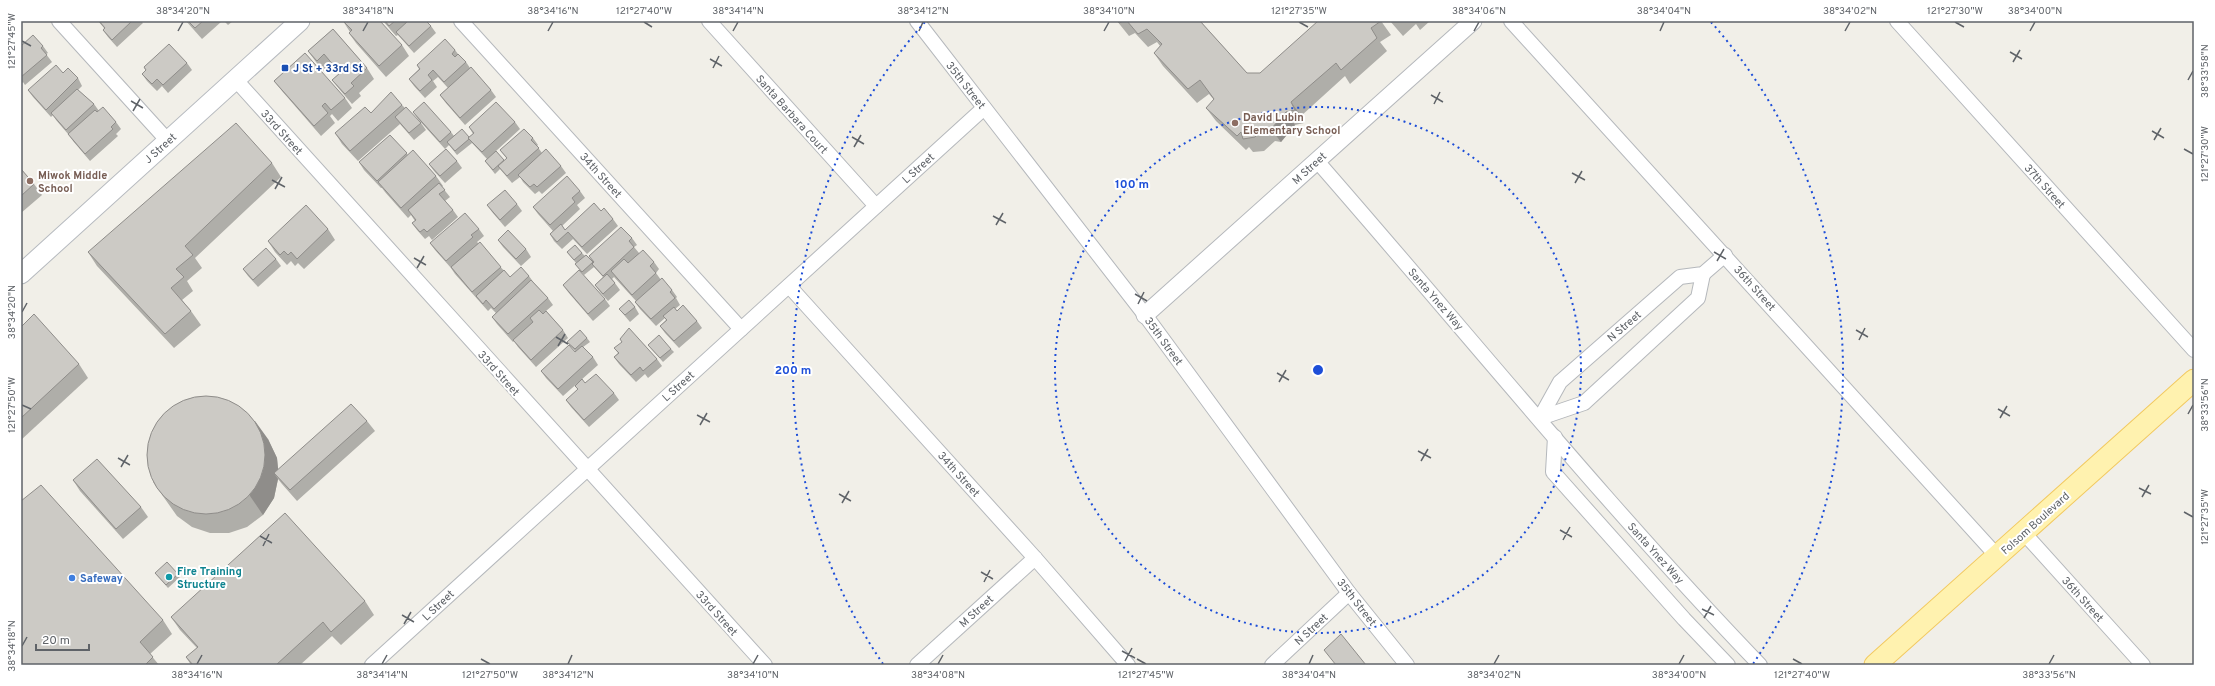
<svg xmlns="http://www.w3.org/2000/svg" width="2215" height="686" font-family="Overpass,sans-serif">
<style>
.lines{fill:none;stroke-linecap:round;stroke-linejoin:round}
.minor-casing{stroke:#b5b8bc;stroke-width:16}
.tertiary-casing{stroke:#b5b8bc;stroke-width:19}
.secondary-casing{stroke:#b6babf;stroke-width:21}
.primary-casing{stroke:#f2c960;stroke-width:23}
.minor{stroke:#fff;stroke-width:14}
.tertiary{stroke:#fff;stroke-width:17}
.secondary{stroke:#fff;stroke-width:19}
.primary{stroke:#fff2af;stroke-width:21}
.wall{fill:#afaea9}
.shaded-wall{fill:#8f8d8a}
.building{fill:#cccac5;stroke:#8f8d8a}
.ticks{fill:none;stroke:#5f6368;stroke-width:1.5}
.ring{fill:none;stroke:#1d4ed8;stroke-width:2;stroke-dasharray:2 4}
.transit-dot{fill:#1a4fb4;stroke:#fff;stroke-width:1.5}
.education-dot{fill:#8d6e63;stroke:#fff;stroke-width:1.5}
.culture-dot{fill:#0f9aa8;stroke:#fff;stroke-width:1.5}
.shop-dot{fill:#3f7fe0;stroke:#fff;stroke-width:1.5}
.labels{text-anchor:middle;stroke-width:4;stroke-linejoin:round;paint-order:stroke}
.transit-label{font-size:11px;font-weight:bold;fill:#164399;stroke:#fff;text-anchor:start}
.street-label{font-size:11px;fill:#5f6368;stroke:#fff}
.education-label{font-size:11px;font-weight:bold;fill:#785e54;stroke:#fff;text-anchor:start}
.culture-label{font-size:11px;font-weight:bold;fill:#0d838f;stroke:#fff;text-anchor:start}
.shop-label{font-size:11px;font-weight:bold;fill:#366cbe;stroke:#fff;text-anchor:start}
.centre{fill:#1d4ed8;stroke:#fff;stroke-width:2}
.ring-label{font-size:12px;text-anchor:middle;font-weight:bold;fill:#1d4ed8;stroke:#fff;stroke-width:4;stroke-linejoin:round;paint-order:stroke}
.neatline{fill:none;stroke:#5f6368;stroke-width:1.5}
.ticks-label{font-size:10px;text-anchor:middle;fill:#5f6368}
</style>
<rect width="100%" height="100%" fill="#f1efe8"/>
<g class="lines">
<g class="minor-casing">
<g id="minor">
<polyline points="59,21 168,141"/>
<polyline points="461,21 741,329"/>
<polyline points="709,21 876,206"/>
<polyline points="917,21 1145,315 1349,593 1407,665"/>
<polyline points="1511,21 1997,556"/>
<polyline points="1897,21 2194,350"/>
<polyline points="235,79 765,665"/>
<path d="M1317 161C1464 329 1605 504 1760 665"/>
<polyline points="789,286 1035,558 1128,665"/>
<polyline points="1540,418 1560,382 1680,277 1703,274 1725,255"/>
<polyline points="1540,418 1584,403 1698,298 1703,274"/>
<polyline points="1555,437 1553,472 1684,619 1728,665"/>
<polyline points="2024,533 2143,665"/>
<polyline points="372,665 984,108"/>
<polyline points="917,665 1035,558"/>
<polyline points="1272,665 1349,593"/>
</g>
</g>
<g class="tertiary-casing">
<polyline id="tertiary" points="1145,315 1473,21"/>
</g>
<g class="secondary-casing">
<polyline id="secondary" points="21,274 300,21"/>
</g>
<g class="primary-casing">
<polyline id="primary" points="1875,665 2194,380"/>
</g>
<use href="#minor" class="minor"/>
<use href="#tertiary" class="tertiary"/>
<use href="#secondary" class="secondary"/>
<use href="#primary" class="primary"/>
</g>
<g class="wall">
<polygon points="98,21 141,21 143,23 117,47 108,37 103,30 104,28"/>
<polygon points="186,21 221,21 221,22 202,39"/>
<polygon points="224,21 233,21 228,25"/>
<polygon points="343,21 402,45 409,56 386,77 356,43 349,33 350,32"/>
<polygon points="383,21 426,21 431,26 436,33 414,53 398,35 396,36"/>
<polygon points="1117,21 1200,21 1247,73 1260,73 1381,21 1391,35 1380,42 1387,51 1350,84 1345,76 1301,116 1304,123 1295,125 1281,142 1275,141 1264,151 1253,152 1249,147 1246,150 1216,121 1206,108 1214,100 1209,94 1197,103 1163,66 1154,53 1160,46 1157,42 1148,47 1135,33 1129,36"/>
<polygon points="1390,21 1430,21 1420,30 1416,24 1403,36"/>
<polygon points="333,29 367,68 374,79 359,93 361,96 352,104 340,90 332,80 339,74 331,65 324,71 316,62 308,51"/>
<polygon points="21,46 43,46 48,53 46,54 52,62 25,85 23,82 21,84"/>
<polygon points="455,50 458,54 466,62 470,68 491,90 496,97 465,125 445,102 440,95 448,88 438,77 433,81 437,87 425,98 414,86 409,79 419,69 417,65"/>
<polygon points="187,63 192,70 168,93 162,86 157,91 147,81 142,74 146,70 144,68"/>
<polygon points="63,73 78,78 82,86 78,90 94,104 99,111 116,122 121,129 116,134 118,136 90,161 73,141 68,134 56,120 53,115 51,117 33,97 28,90"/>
<polygon points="274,81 345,98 352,108 338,121 332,114 330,116 335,123 321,136 282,91"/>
<polygon points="402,105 405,108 421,123 426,130 414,140 400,124 358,161 342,144 335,133 371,113"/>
<polygon points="413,112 451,132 454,136 469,137 473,134 469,127 515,122 520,129 496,151 504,161 507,159 500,150 533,138 538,145 537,146 542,153 561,166 566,173 542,194 539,191 535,194 523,182 520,177 512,183 500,169 495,174 485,161 487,159 472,143 457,155 449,145 445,149 418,119"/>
<polygon points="390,135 408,155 436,176 443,186 442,187 450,197 445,201 453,210 458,217 432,240 429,236 425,239 417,230 412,223 415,221 411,215 408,218 385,192 382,188 381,188 364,170 359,162"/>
<polygon points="457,161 462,168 445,183 434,171 429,164"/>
<polygon points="272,163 281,177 195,258 202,268 187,281 193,291 182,300 191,311 201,325 174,348 97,266 88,252"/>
<polygon points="21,169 34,184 42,195 21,213"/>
<polygon points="580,191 585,198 577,205 580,209 562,226 565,230 601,211 613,219 618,226 587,254 573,239 562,249 554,241 550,234 553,231 538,214 533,207"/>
<polygon points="517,204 522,211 505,227 492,212 487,205"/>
<polygon points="328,229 335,240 304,269 298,263 295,266 291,261 287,265 275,252 268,241"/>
<polygon points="479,229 484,236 477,242 478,243 510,277 529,276 534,283 548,298 553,305 546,311 563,330 568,338 536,367 518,347 514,341 513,342 497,324 492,317 496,313 491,308 488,311 455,274 451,268 435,250 430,243"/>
<polygon points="632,238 637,245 634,247 639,253 654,262 659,269 656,273 661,280 672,290 677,297 676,298 680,305 675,309 677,311 697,321 702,328 679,348 665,333 660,326 666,320 665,318 656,326 640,309 635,302 636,301 614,277 612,279 620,290 608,301 600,292 595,285 603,277 594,267 584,275 575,264 576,263 567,252 582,253 585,256 593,263 593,262 589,256"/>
<polygon points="498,240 526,249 531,257 521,266 503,247"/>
<polygon points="276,259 281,266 258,287 248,276 243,269"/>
<polygon points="563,285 605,299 610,306 593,321 568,292"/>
<polygon points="635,307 639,314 630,322 619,309"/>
<polygon points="21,327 79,364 88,378 21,440"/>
<polygon points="587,338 590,342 583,347 593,357 598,365 563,396 546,378 541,371 576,352 567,342"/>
<polygon points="648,345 671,349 674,352 663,362"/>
<polygon points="614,348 657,359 662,366 648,378 645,374 636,382 619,364 614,357 618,353"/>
<polygon points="575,386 614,393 619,400 589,427 571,407 566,400 578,390"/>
<polygon points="367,421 375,431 297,501 282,484 278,479 274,498 263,515 247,527 229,533 210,533 192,527 177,516 153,482 268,439 277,458 278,470"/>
<polygon points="73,480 141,507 148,517 123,539 80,491"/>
<polygon points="155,573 178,574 180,577 168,588"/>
<polygon points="365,601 374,615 341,645 332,636 300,665 191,665 186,657 197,648 180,630 171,617"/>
<polygon points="163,620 172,634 150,654 159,665 21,665"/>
</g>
<g class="shaded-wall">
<polygon points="1291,102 1301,116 1304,123 1295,110"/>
<polygon points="1286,112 1295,125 1281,142 1271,129"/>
<polygon points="255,421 268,439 277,458 279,478 274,473 278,479 274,498 263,515 250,496"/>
</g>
<g class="building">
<polygon points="99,21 132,21 112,40 103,30 105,28"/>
<polygon points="188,21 203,21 195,28"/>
<polygon points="343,21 380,21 402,45 379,66 349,33 352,30"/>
<polygon points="385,21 395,21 389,26"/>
<polygon points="408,21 426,21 431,26 409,46 396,32"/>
<polygon points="1118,21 1123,21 1119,23"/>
<polygon points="1127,21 1200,21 1247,73 1260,73 1318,21 1381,21 1371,28 1377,38 1341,70 1336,63 1291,102 1295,110 1286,112 1271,129 1265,127 1255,137 1243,139 1241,132 1237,136 1206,108 1214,99 1200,80 1188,89 1154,53 1162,44 1147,29 1138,34"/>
<polygon points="333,29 367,68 351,83 354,86 345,94 332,80 340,73 324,54 317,61 308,51"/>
<polygon points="33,35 43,46 41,48 47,55 21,77 21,46"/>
<polygon points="445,39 455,50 452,54 455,57 458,54 466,62 444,82 433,70 428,75 432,80 420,91 409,79 420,69 417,65"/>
<polygon points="169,44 187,63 163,85 157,79 152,84 142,74 146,70 144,67"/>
<polygon points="305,53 345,98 331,110 325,103 322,106 328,113 314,126 274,81"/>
<polygon points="56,65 63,73 68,68 78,78 46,110 28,90"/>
<polygon points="471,67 491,90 460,118 440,95"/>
<polygon points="77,89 94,104 66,130 51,113"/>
<polygon points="391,92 402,105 350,151 335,133 365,107 371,113"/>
<polygon points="424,102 451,132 440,142 413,112"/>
<polygon points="496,102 515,122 482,152 468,138 474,133 469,127"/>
<polygon points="103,107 116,122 111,127 113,129 85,154 68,134 95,110 97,112"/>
<polygon points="406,107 421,123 409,133 395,117"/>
<polygon points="236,123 272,163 185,246 193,255 176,269 184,277 171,288 191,311 165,334 88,252"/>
<polygon points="462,129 469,137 468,138 469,139 455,151 447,142"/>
<polygon points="524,129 533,138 531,140 539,148 507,176 498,166 507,158 500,150"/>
<polygon points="390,135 407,153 377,181 359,162"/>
<polygon points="446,149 457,161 440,176 429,164"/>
<polygon points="546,149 561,166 537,187 534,184 530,187 518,175"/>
<polygon points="413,150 436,176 401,208 378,182"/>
<polygon points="496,151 504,160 493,170 485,161"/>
<polygon points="21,169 34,184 21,196"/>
<polygon points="567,176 580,191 572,198 575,202 550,225 533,207"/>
<polygon points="439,183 445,190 439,194 453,210 427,232 424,229 420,232 412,223 416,220 408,210"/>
<polygon points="505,190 517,204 500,220 487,205"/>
<polygon points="594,203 601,211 604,208 613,219 582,247 568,232 557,242 550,234 561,224 565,230"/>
<polygon points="306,205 328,229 297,259 291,252 288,255 284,251 280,255 268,241"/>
<polygon points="465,213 479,229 471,235 473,237 446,261 430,243"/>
<polygon points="621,227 632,238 629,241 634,247 603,276 592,264 594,262 589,256"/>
<polygon points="508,230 526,249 516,259 498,240"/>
<polygon points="480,242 501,267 472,292 451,267"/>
<polygon points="575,245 582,253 574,260 567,252"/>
<polygon points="266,248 276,259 253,280 243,269"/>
<polygon points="643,250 654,262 650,266 656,273 632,295 611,271 624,259 628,263"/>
<polygon points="586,255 593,262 582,272 575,264"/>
<polygon points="521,267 529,276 494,309 486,300 483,304 476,296 504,270 510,277"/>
<polygon points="579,270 605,299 588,314 563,285"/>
<polygon points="607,274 615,283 603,294 595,285"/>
<polygon points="662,278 672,290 670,292 675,298 651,319 635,302"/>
<polygon points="531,280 548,298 508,334 492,317"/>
<polygon points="629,300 635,307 625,315 619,309"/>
<polygon points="683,305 697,321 674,341 660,326 667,320 663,316 674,307 677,311"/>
<polygon points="539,310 543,314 546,311 563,330 531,360 513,340 533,322 530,318"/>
<polygon points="34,314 79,364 21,418 21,327"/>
<polygon points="629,328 657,359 643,371 640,367 631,375 614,357 619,353 614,348 622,342 620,339"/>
<polygon points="580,330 587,338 575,349 567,342"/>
<polygon points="659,335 671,349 660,358 648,345"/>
<polygon points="569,345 575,352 582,346 593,357 558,389 541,371"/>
<polygon points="596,374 614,393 584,420 566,400 578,389 575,386 582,379 585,383"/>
<circle cx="206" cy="455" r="59"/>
<polygon points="351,404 367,421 290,490 274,473"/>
<polygon points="97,459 141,507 116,529 73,480"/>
<polygon points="41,485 163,620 140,642 153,657 145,665 21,665 21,501"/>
<polygon points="285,513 365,601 331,632 323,622 276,665 193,665 186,657 198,647 171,617"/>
<polygon points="167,562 178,574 166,585 155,573"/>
<polygon points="1341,634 1366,665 1336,665 1324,650"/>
</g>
<path class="ticks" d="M644 22 652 27M1299 22 1308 27M1955 22 1964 27M178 31 183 22M363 31 368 22M548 31 553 22M733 31 738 22M919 31 923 22M1104 31 1109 22M1474 31 1479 22M1660 31 1664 22M1845 31 1850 22M2030 31 2035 22M22 41 31 46M2010 52 2022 59M710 59 722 66M2013 62 2020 50M713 68 719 56M2188 80 2193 71M1431 95 1443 102M131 101 143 108M1434 104 1440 92M133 111 140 99M2152 131 2164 138M852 137 864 144M2154 140 2161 128M854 147 861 135M2184 149 2193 154M1572 173 1585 180M272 180 285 187M1575 183 1582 171M275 189 282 177M993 216 1006 223M996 225 1003 213M1714 252 1726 259M414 258 426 265M1717 261 1724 249M417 268 424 256M1135 294 1147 301M1138 304 1144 292M22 312 27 303M1856 330 1868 337M556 337 568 344M1859 340 1865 328M558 346 565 334M1277 373 1289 380M1279 382 1286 370M22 405 31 409M1998 409 2010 416M2188 414 2193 405M697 415 710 422M2000 418 2007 406M700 425 707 413M1418 451 1431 458M118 458 130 465M1421 461 1428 449M121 467 128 455M2139 488 2151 494M839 494 851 501M2142 497 2149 485M842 503 849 491M2184 512 2193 517M1560 530 1572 537M260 536 272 543M1563 540 1570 527M263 546 269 534M981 572 993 579M984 582 990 570M1702 609 1714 615M402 615 414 622M1704 618 1711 606M404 624 411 612M22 646 27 637M1122 651 1135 658M481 659 490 664M1137 659 1146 664M1793 659 1802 664M1125 661 1132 648M197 664 202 655M382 664 387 655M568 664 572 655M753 664 758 655M938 664 943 655M1309 664 1313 655M1494 664 1499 655M1679 664 1684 655M2049 664 2054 655"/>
<g class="ring">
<circle cx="1318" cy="370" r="263"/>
<path d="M883 664A525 525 0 0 1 925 22M1711 22A525 525 0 0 1 1753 664"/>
</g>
<rect class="transit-dot" x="281" y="64" width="8" height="8" rx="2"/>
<g class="education-dot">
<circle cx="1235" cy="123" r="4"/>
<circle cx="30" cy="181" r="4"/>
</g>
<circle class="culture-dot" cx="169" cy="577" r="4"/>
<circle class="shop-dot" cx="72" cy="578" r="4"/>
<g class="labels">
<g class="transit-label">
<text x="293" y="72">J St + 33rd St</text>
</g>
<g class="street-label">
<text transform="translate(966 85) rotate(52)" y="4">35th Street</text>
<text transform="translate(792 114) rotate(48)" y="4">Santa Barbara Court</text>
<text transform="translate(282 132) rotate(48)" y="4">33rd Street</text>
<text transform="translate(160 148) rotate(-42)" y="4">J Street</text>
<text transform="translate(918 168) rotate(-42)" y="4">L Street</text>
<text transform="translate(1309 168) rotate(-42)" y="4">M Street</text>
<text transform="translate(601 175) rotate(48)" y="4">34th Street</text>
<text transform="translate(2045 186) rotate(48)" y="4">37th Street</text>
<text transform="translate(1755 288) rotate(48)" y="4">36th Street</text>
<text transform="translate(1436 299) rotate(49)" y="4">Santa Ynez Way</text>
<text transform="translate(1624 326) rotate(-41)" y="4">N Street</text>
<text transform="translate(1164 341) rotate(54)" y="4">35th Street</text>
<text transform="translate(499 373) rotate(48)" y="4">33rd Street</text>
<text transform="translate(678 386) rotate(-42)" y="4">L Street</text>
<text transform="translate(959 474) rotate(48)" y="4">34th Street</text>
<text transform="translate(2035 523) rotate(-42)" y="4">Folsom Boulevard</text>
<text transform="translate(1656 553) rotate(48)" y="4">Santa Ynez Way</text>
<text transform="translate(2083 599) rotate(48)" y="4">36th Street</text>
<text transform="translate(1357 602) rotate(52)" y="4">35th Street</text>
<text transform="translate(438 605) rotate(-43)" y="4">L Street</text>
<text transform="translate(976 611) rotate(-42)" y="4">M Street</text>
<text transform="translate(717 613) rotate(48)" y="4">33rd Street</text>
<text transform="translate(1311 629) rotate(-43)" y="4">N Street</text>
</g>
<g class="education-label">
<text x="1243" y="121">David Lubin<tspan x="1243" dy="13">Elementary School</tspan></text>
<text x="38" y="179">Miwok Middle<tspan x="38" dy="13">School</tspan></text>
</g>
<g class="culture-label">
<text x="177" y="575">Fire Training<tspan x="177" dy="13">Structure</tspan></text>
</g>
<g class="shop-label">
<text x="80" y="582">Safeway</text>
</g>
</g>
<circle cx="1318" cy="370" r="6" class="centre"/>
<g class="ring-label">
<text x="1132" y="188">100 m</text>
<text x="793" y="374">200 m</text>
</g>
<rect width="2215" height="686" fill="none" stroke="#ffffff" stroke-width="44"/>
<path d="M36 644v6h53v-6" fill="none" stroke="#5f6368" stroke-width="2"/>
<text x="42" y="644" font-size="12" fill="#5f6368" stroke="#ffffff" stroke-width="3" paint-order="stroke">20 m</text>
<rect x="22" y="22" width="2171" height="642" class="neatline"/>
<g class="ticks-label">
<text x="183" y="14">38°34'20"N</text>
<text x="368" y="14">38°34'18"N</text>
<text x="553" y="14">38°34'16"N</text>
<text x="644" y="14">121°27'40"W</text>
<text x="738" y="14">38°34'14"N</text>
<text x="923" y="14">38°34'12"N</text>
<text x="1109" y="14">38°34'10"N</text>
<text x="1299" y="14">121°27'35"W</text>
<text x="1479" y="14">38°34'06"N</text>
<text x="1664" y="14">38°34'04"N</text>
<text x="1850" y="14">38°34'02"N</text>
<text x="1955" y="14">121°27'30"W</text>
<text x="2035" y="14">38°34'00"N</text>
<text transform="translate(11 41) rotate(-90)" y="4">121°27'45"W</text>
<text transform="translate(2204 71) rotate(-90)" y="4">38°33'58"N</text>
<text transform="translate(2204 154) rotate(-90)" y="4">121°27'30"W</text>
<text transform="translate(11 312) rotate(-90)" y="4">38°34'20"N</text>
<text transform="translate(11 405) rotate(-90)" y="4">121°27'50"W</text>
<text transform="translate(2204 405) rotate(-90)" y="4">38°33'56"N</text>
<text transform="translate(2204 517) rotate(-90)" y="4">121°27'35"W</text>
<text transform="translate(11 646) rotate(-90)" y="4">38°34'18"N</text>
<text x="197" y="678">38°34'16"N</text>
<text x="382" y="678">38°34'14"N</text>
<text x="490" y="678">121°27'50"W</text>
<text x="568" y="678">38°34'12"N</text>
<text x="753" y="678">38°34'10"N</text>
<text x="938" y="678">38°34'08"N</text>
<text x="1146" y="678">121°27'45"W</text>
<text x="1309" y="678">38°34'04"N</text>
<text x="1494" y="678">38°34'02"N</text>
<text x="1679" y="678">38°34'00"N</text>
<text x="1802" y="678">121°27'40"W</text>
<text x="2049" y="678">38°33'56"N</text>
</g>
</svg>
